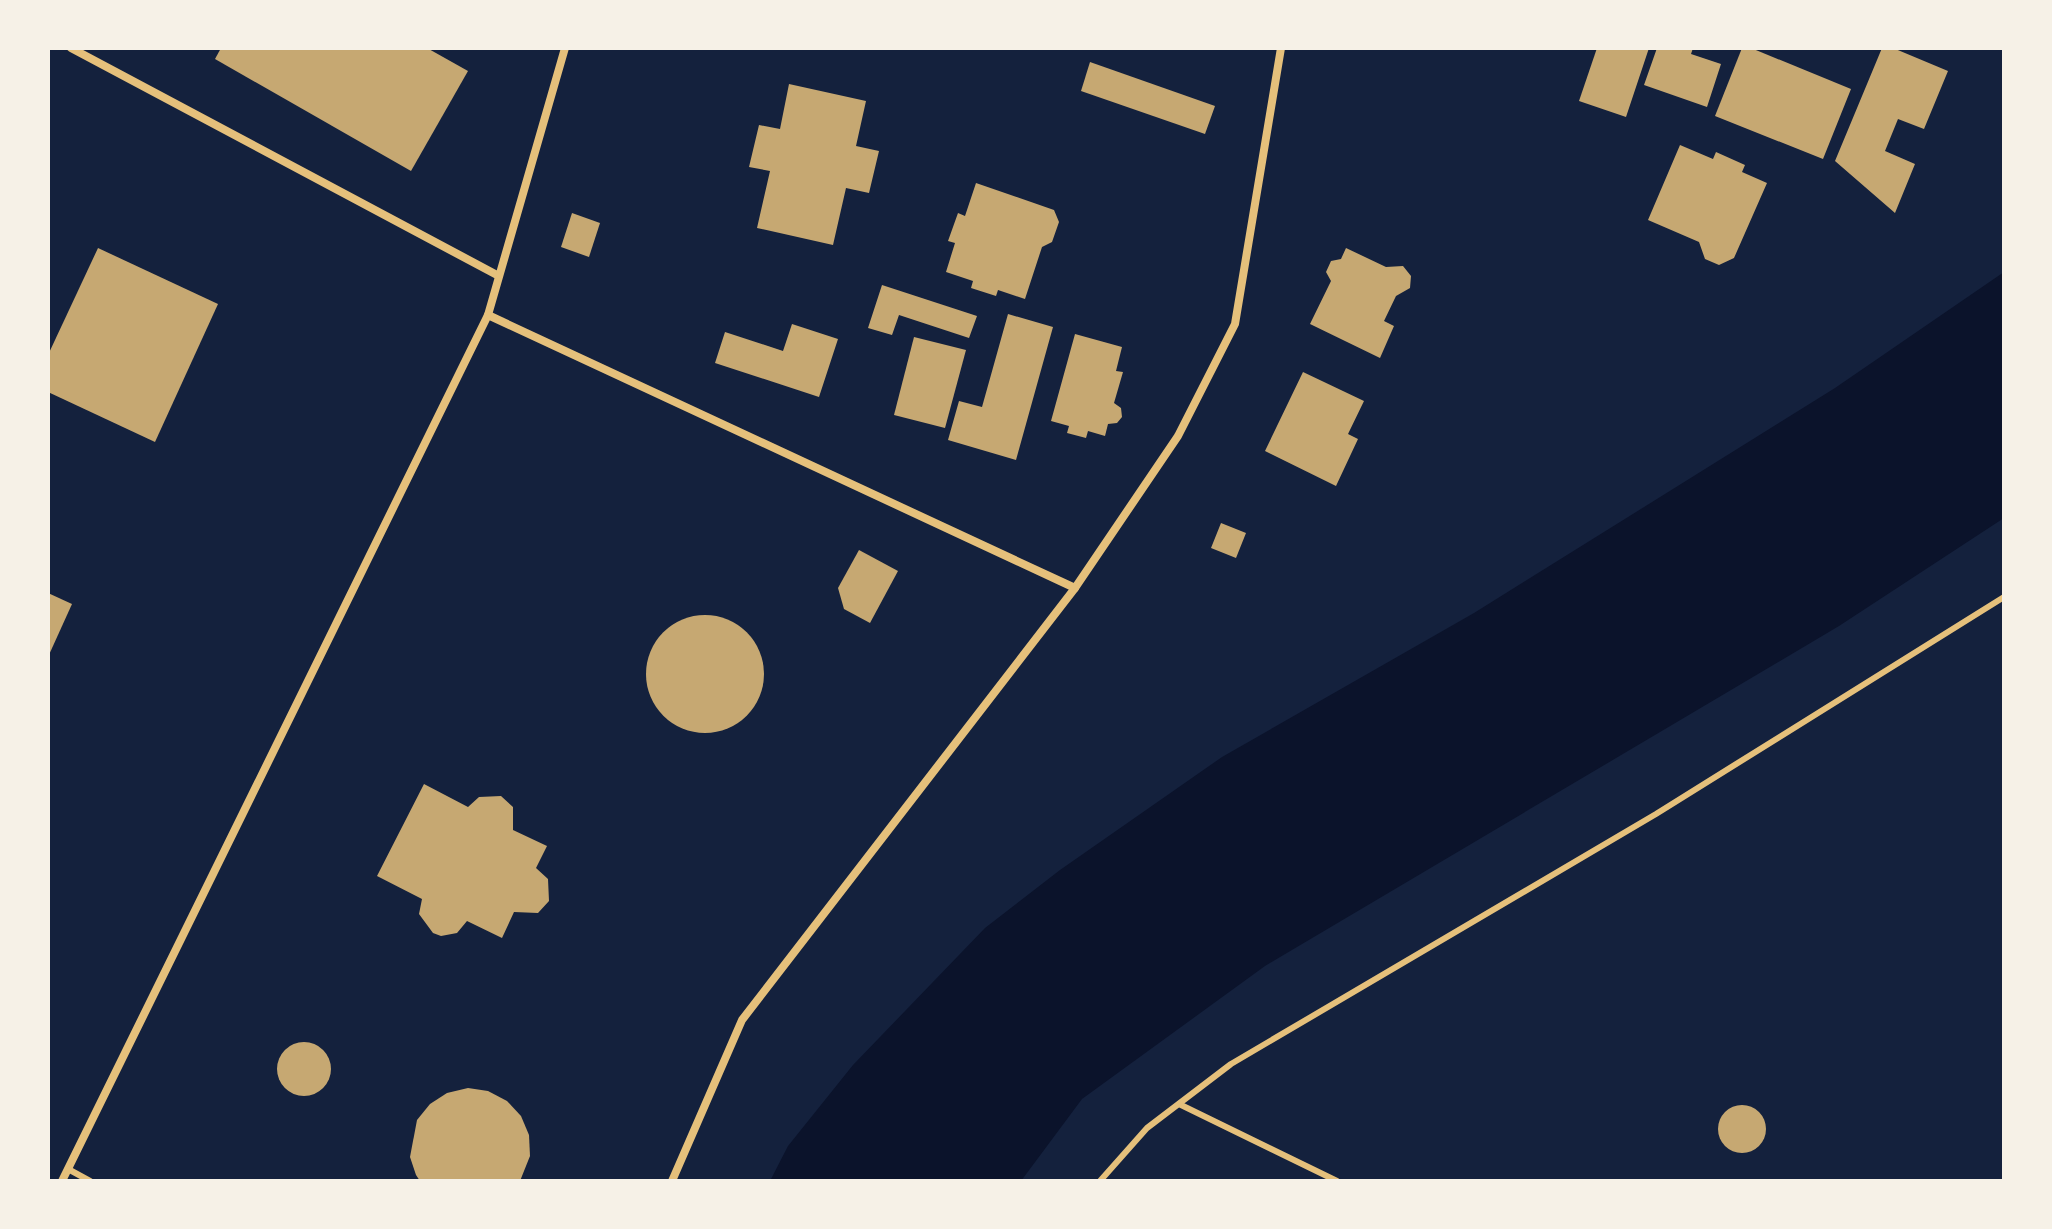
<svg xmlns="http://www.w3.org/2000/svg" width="2052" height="1229" font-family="'Source Sans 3',sans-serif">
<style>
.water{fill:#0b132b}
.building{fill:#c6a872}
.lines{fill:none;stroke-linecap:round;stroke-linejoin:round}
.service{stroke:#e5c07b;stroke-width:6}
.minor{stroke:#e5c07b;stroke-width:8}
</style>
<rect width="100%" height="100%" fill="#14213d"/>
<polygon class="water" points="2004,272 2004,518 1839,626 1265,966 1082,1099 1021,1181 770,1181 788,1146 853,1065 985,928 1060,870 1222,757 1474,613 1835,388"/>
<g class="building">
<polygon points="221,48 427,48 468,71 411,171 215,59"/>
<polygon points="1597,48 1649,48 1626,117 1579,101"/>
<polygon points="1657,48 1693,48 1691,54 1721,64 1707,107 1644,85"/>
<polygon points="1742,48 1751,48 1851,89 1823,159 1715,116"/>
<polygon points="1882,48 1893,48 1948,71 1924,129 1898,119 1885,151 1915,164 1895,213 1835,161"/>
<polygon points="1090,62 1215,106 1205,134 1081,91"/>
<polygon points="789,84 866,101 856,146 879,151 869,193 846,188 833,245 757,228 770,171 749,167 759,125 780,129"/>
<polygon points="1680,145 1713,159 1716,152 1745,165 1742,172 1767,183 1734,258 1719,265 1705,259 1699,242 1648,220"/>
<polygon points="976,183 1054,210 1059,222 1052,242 1042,247 1025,299 998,290 996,296 971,288 973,281 946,272 955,243 948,241 958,213 965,216"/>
<polygon points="572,213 600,223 589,257 561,247"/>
<polygon points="98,248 218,304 155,442 48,392 48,355"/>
<polygon points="1346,248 1386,267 1403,266 1411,276 1410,288 1396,296 1384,321 1394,326 1380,358 1310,324 1331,281 1326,272 1331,261 1341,259"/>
<polygon points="882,285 977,316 969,338 899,315 892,335 868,328"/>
<polygon points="1008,314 1053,327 1016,460 948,440 959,401 982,407"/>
<polygon points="792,324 838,339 819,397 715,363 725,332 783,351"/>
<polygon points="1075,334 1122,347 1116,371 1123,372 1114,403 1121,408 1122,417 1117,423 1108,424 1105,436 1088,431 1086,438 1067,433 1069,426 1051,421"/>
<polygon points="914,337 966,350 945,428 894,415"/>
<polygon points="1303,372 1364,401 1348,434 1358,439 1336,486 1265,451"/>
<polygon points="1221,523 1246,533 1236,558 1211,548"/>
<polygon points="859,550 898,571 870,623 844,609 838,588"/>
<polygon points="48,593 72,604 48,657"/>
<circle cx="705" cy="674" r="59"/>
<polygon points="424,784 468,807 479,797 501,796 513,807 513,830 547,846 536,868 548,879 549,901 538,913 514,912 502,938 467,921 457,933 441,936 433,933 419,914 422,899 377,876"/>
<circle cx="304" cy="1069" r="27"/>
<polygon points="468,1088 488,1091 507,1101 521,1116 529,1135 530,1156 520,1181 420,1181 416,1175 410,1157 417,1120 430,1104 447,1093"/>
<circle cx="1742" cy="1129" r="24"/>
</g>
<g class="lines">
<g class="service">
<polyline points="1179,1104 1337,1181"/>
<polyline points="68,1169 90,1181"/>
<polyline points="1100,1181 1147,1128 1231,1064 1656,814 2004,597"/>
</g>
<g class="minor">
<polyline points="71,48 497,275"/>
<polyline points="488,315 1075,588"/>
<polyline points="62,1181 488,315 565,48"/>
<polyline points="672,1181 742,1020 1075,588 1178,436 1235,324 1281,48"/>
</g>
</g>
<rect width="2052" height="1229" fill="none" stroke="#f6f1e7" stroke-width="100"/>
</svg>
